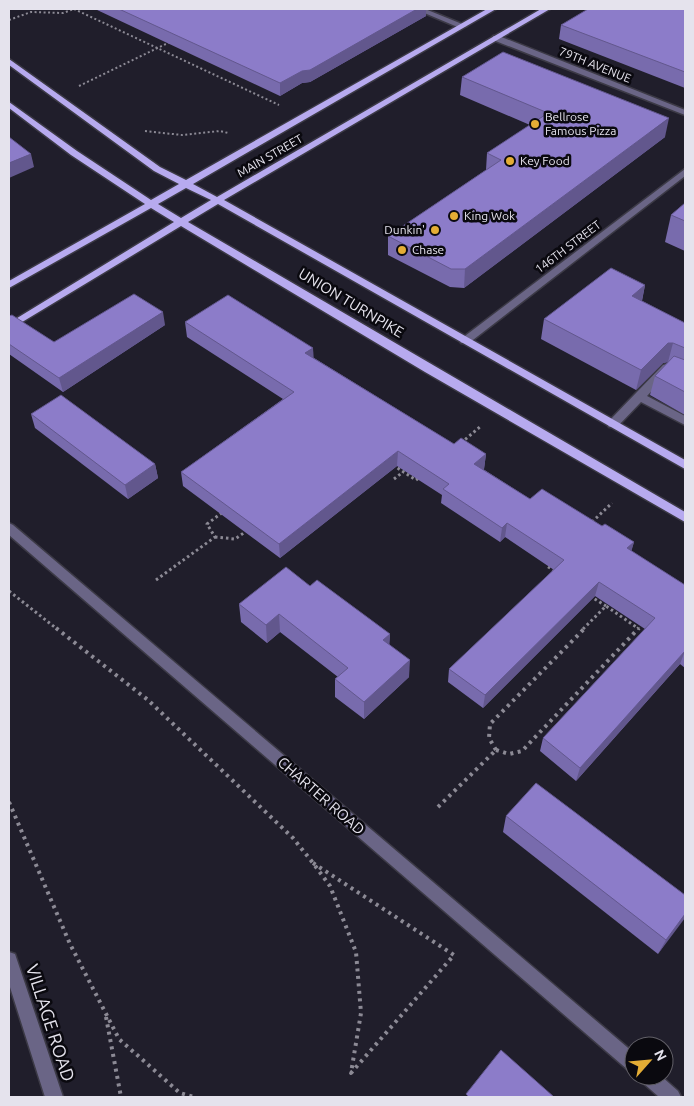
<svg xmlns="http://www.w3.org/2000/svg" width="694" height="1106" font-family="Ubuntu,sans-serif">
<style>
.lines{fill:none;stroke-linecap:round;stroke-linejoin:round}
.minor-casing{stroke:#3c3a46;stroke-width:3}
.major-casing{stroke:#3c3a46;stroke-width:3}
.path-far2{stroke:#8c8a95;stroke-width:2;stroke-dasharray:2 2.5;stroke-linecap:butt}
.path-far1{stroke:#8c8a95;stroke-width:3;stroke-dasharray:2.5 3;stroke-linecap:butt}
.path{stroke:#8c8a95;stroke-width:4;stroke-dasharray:3 4.5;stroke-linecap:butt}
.minor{fill:#6a6586;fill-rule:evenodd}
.major{fill:#b7aaef;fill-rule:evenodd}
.wall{fill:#786bad}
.shaded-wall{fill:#62578d}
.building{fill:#8c7cc9;stroke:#62578d}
.poi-dot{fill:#e4ad35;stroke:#0a090f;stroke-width:2}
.labels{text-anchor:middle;stroke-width:5;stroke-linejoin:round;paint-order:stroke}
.far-street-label{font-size:12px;fill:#e5e3ed;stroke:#0a090f}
.far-poi-label{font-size:12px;fill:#e5e3ed;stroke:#0a090f;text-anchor:start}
.street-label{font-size:15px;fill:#e5e3ed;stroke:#0a090f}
.near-street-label{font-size:18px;fill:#e5e3ed;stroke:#0a090f}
</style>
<rect width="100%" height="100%" fill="#201e2b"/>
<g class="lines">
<g class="minor-casing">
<g id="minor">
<polygon points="415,9 425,9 467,26 460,28"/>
<polygon points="493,36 499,36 685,110 685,115 493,40"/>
<polygon points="685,169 685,176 469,343 461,343 460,341 461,339"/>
<polygon points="667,364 685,373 685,382 668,373 647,396 685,416 685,425 641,402 617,427 609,427 607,424 609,421 663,365"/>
<polygon points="9,523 13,525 634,1053 634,1073 628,1070 9,535"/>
<polygon points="9,952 15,954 17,960 63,1097 45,1097 9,984"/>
<polygon points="639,1076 661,1076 678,1091 681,1097 659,1097 642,1082"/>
</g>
</g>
<g class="major-casing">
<path id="major" d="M487 9H496L193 184 217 197 541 9H550L224 200 685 460V469L218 204 188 222 685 512V522L425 372 181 226 9 330V323L174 222 151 208 9 288V281L145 204 71 155 9 108V102L77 151 151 200 179 184 154 171 9 65V59L160 167 186 180ZM186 188 211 200 181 218 158 204Z"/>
</g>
<g class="path-far2">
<polyline points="74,9 279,105"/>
<polyline points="9,20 31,12 63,13 74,9"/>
<polyline points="79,86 170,42"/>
<polyline points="145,131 182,135 220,131 228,133"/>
</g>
<g class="path-far1">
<polyline points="461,443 481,426"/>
<polyline points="393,465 416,480 420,477"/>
<polyline points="394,479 403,472"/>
<polyline points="592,522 612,503"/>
<polyline points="215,537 235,539 248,530"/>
<polyline points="550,563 547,566 556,572"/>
<polyline points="156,580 215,537 207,524 223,512"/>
<polyline points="9,591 57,629"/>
<polyline points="590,596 606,606"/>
<polyline points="583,629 606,606 639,629"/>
</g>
<g class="path">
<polyline points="56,628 148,700 293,838 313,863"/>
<polyline points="496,750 509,754 522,751 639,628"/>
<polyline points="496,750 489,738 490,724 585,628"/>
<polyline points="9,802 70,944 119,1039 180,1093 194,1097"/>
<polyline points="438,807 496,750"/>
<polygon points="313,863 454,955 351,1073 361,1013 356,952 330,886"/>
<polyline points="106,1017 121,1097"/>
</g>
<use href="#minor" class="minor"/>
<use href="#major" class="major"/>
</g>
<g class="wall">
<polygon points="95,9 426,9 426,16 310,82 302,83 280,96"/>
<polygon points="685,9 685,88 559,39 561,25"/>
<polygon points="462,77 665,137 464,288 450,287 388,255 388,236 486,170 487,153 530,125 460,95"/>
<polygon points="685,203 685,251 665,242 671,215"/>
<polygon points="645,285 642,301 685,323 685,415 650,395 655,376 668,362 663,363 636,390 541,339 544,319"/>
<polygon points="9,316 54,342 165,325 63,392 9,354"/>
<polygon points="185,322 314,358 454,444 486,454 484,469 483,469 530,499 602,526 634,542 631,551 685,585 685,668 680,664 576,781 540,751 543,738 645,629 595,596 483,708 448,682 449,669 554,570 505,537 500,542 441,503 442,495 397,466 280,558 183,486 181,472 283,399 187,337"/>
<polygon points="31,414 155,464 158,478 128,499 35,428"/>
<polygon points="310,586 390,634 389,644 409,677 364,719 335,697 335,679 338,677 280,632 267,643 241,622 239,604"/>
<polygon points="506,816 685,914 658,954 503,832"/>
</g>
<g class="shaded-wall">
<polygon points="417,9 426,9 426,16 310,82 302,83 280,96 280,83"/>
<polygon points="669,118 665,137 464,288 465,269"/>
<polygon points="31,154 34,167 9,178 9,163"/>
<polygon points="645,285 641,305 632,296"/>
<polygon points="163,312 165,325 63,392 59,378"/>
<polygon points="668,343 673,343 668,362 663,363 636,390 641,370"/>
<polygon points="313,348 314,362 305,353"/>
<polygon points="398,451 397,466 280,558 279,544"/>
<polygon points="486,454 484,469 472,478 474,464"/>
<polygon points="155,464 158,478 128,499 125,485"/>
<polygon points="507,523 505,537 500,542 502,528"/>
<polygon points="634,542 630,556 627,548"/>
<polygon points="599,582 595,596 483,708 485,695"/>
<polygon points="279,614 280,632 267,643 266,625"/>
<polygon points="390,634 389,652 383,640"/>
<polygon points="685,651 680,664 576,781 580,768"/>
<polygon points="410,660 409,677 364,719 364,702"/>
<polygon points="685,914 685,918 658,954 666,940"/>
</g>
<g class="building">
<polygon points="119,9 417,9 310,70 302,71 280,83"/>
<polygon points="588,9 685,9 685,72 561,25"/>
<polygon points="503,52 669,118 465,269 451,269 388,236 501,160 487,153 548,113 462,77"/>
<polygon points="9,137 31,154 9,163"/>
<polygon points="685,203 685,221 671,215"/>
<polygon points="611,268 645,285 632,296 685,323 685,348 673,343 668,343 641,370 544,319"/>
<polygon points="134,294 163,312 59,378 9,344 9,316 12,315 54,342"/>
<polygon points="228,295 313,348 305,353 454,444 461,438 486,454 474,464 530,499 542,489 602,526 605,524 634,542 627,548 685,585 685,651 580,768 543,738 655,618 599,582 485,695 449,669 564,560 507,523 502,528 443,489 449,484 398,451 279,544 181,472 294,392 185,322"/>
<polygon points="674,356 685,360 685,392 655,376"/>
<polygon points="61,395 155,464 125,485 31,414"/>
<polygon points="286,567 310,586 317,580 390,634 383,640 410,660 364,702 335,679 348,668 279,614 266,625 239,604"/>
<polygon points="536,783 685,895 685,914 666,940 506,816"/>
<polygon points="501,1050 554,1097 469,1097 466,1094"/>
</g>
<g class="poi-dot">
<circle cx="535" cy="124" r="5"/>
<circle cx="510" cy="161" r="5"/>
<circle cx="454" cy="216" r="5"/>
<circle cx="435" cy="230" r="5"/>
<circle cx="402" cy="250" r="5"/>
</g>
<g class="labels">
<g class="far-street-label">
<text transform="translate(595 65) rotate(22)" y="4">79TH AVENUE</text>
<text transform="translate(270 156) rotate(-30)" y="4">MAIN STREET</text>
<text transform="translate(568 247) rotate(-37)" y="4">146TH STREET</text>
</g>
<g class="far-poi-label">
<text x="545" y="121">Bellrose<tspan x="545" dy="14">Famous Pizza</tspan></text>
<text x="520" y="165">Key Food</text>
<text x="464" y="220">King Wok</text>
<text x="425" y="234" text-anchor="end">Dunkin'</text>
<text x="412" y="254">Chase</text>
</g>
<g class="street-label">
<text transform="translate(351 303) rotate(31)" y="5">UNION TURNPIKE</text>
<text transform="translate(321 796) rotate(41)" y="5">CHARTER ROAD</text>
</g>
<g class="near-street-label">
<text transform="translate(50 1023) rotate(72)" y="6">VILLAGE ROAD</text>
</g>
</g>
<rect width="694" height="1106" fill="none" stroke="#e5e3ed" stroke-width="20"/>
<g transform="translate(649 1061) rotate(63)"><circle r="24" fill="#0a090f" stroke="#626068"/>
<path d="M0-4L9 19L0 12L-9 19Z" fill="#e4ad35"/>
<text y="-8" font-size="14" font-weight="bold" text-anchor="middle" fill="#e5e3ed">N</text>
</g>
</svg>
